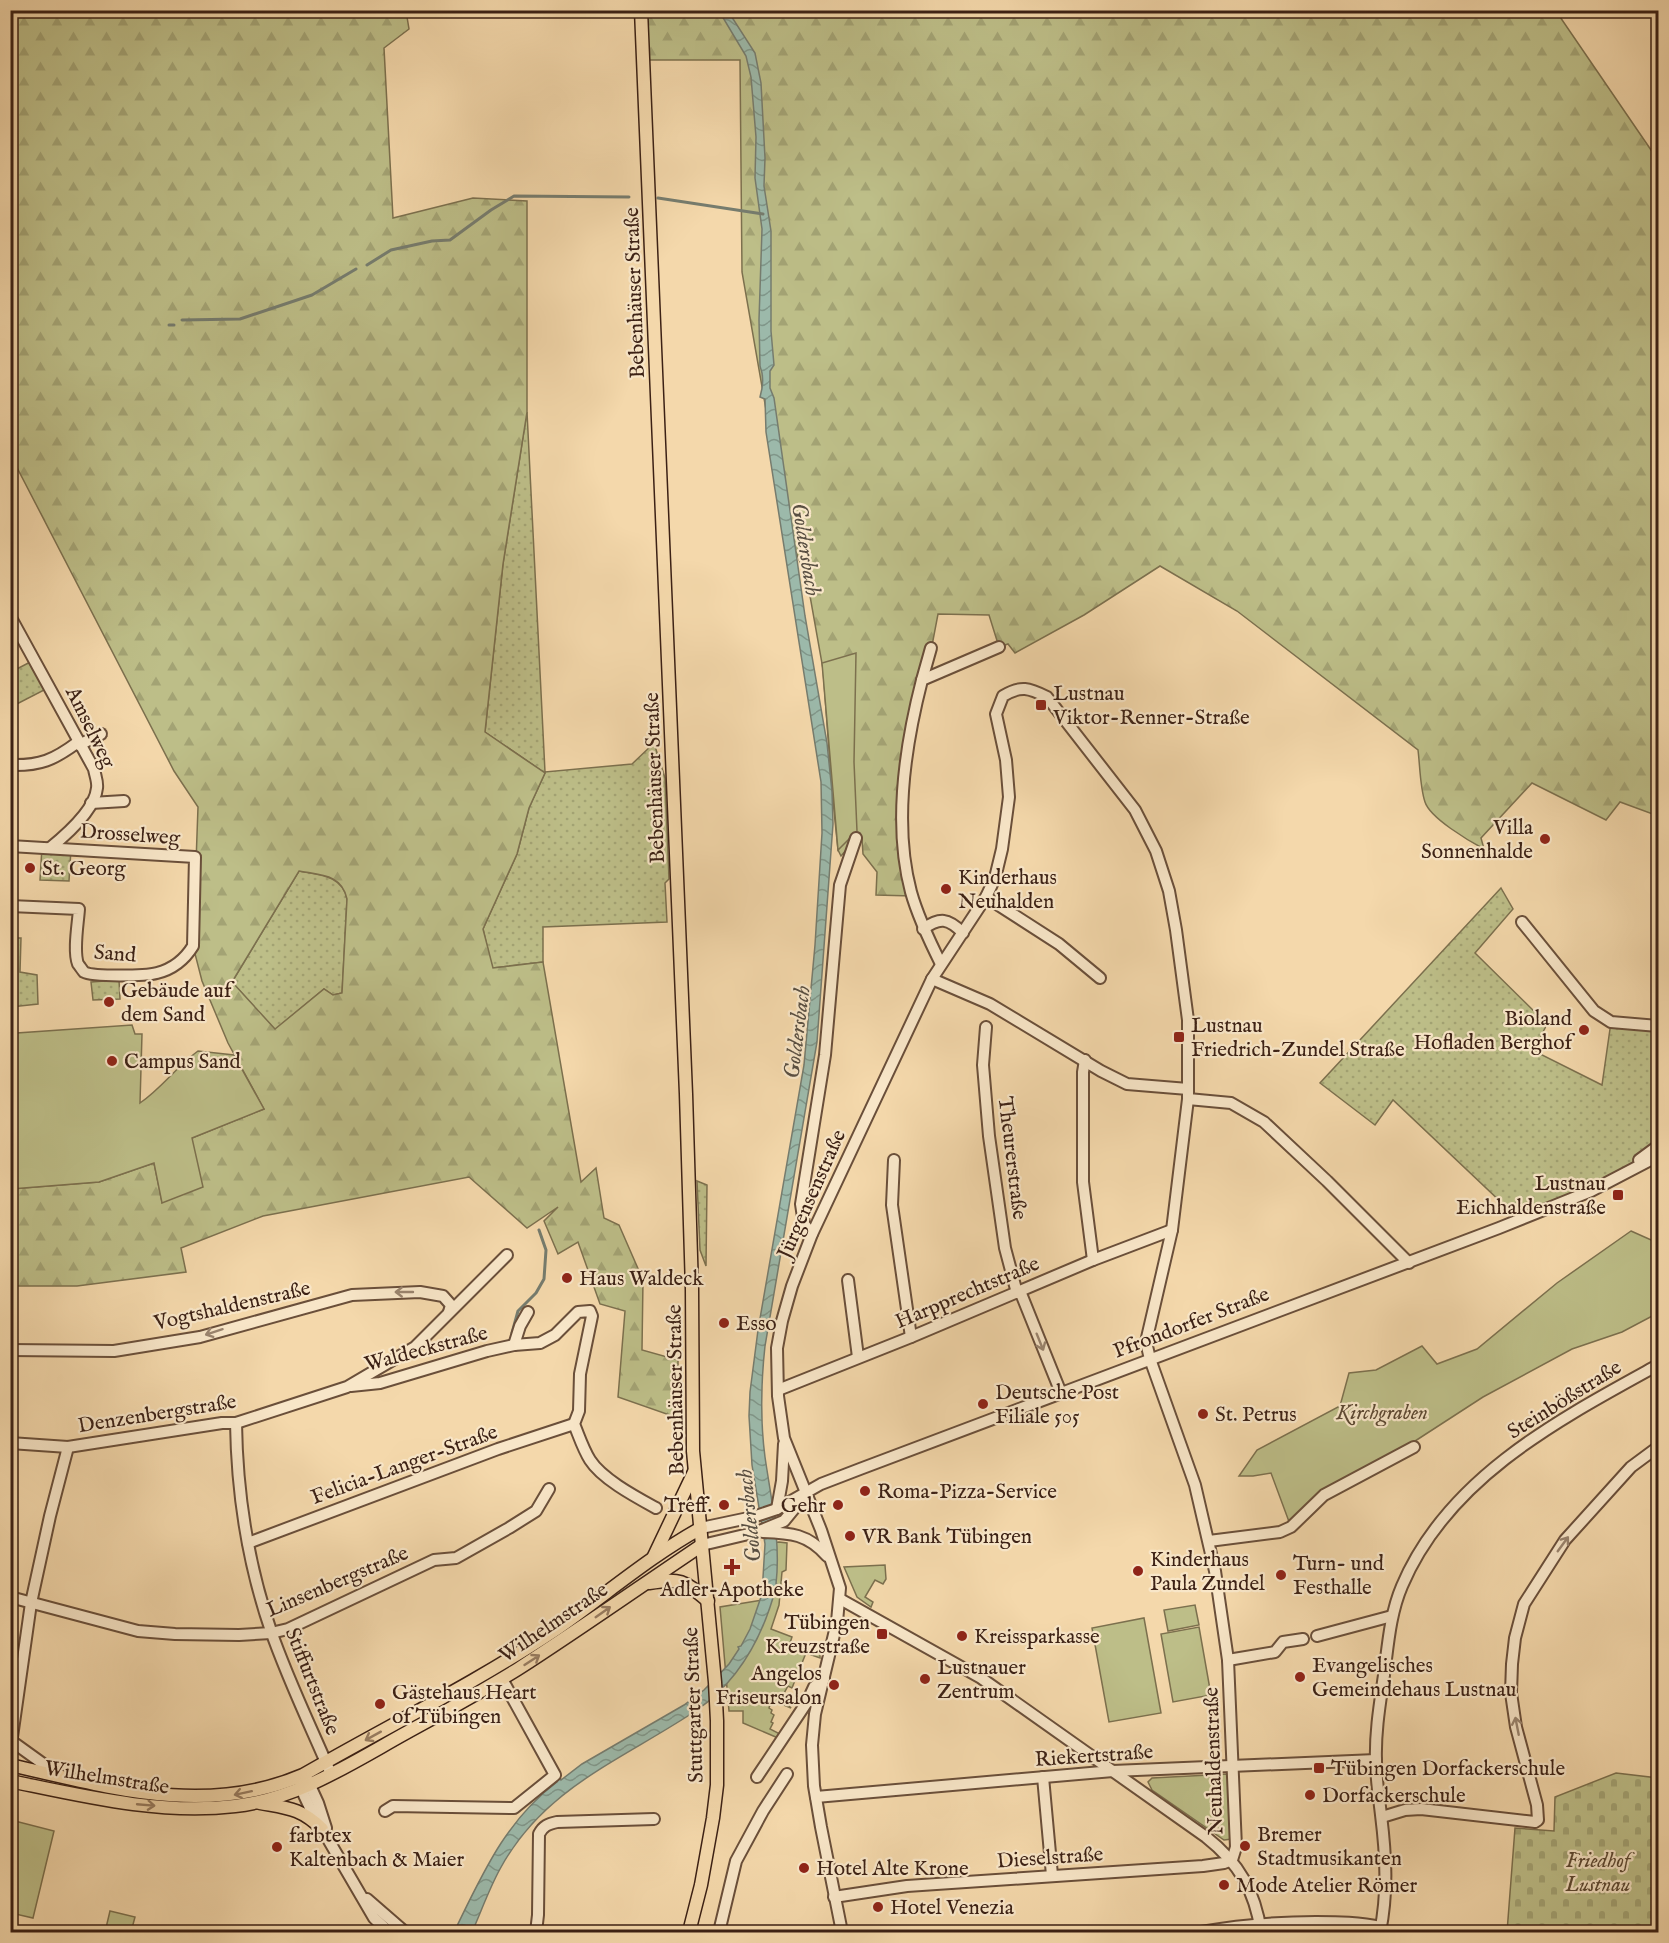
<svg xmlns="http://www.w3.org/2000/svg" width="1669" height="1943" font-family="'IM FELL English',serif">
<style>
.grass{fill:url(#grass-dots);stroke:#7c704e;stroke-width:1.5}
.forest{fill:url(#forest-firs);stroke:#7c704e;stroke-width:1.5;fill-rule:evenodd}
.cemetery{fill:url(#cemetery-stones);stroke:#7c704e;stroke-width:1.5}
.green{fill:#bdbe88;stroke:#7c704e;stroke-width:1.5}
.water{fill:url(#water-waves);stroke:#767c6e;stroke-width:1.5}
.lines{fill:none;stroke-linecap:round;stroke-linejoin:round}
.stream{stroke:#767c6e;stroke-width:3}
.minor-casing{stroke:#6a4f3a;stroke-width:14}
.major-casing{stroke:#3c2115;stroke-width:15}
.minor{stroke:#f8e6c8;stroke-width:10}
.major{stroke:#f4d8ab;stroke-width:12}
.oneway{stroke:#9a846e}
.oneway2{stroke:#987c60}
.poi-dot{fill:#8f2418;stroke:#f8e6c8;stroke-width:2}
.labels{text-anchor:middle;stroke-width:4.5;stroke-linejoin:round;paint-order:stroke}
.street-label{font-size:21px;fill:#3c2115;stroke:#f8e6c8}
.poi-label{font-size:21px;fill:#3c2115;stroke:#f8e6c8;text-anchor:start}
.park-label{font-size:21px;font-style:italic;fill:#5c4832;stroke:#f8e6c8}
.water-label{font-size:22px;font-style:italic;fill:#594f42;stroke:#f8e6c8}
</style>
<defs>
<pattern id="grass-dots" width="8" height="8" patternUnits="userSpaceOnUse" patternTransform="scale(1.5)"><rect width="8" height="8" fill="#bdbe88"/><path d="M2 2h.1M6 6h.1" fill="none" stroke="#a3a374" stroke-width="1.8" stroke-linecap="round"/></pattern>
<pattern id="forest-firs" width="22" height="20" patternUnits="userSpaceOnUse" patternTransform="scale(1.5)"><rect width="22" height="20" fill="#bdbe88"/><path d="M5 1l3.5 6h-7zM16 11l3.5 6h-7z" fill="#a3a374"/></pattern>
<pattern id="cemetery-stones" width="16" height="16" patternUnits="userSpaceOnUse" patternTransform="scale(1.5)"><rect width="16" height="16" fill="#bdbe88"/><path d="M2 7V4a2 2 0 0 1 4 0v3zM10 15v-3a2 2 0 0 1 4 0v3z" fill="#a3a374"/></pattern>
<pattern id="water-waves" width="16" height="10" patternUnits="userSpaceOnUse" patternTransform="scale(1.5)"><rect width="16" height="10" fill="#9cb9aa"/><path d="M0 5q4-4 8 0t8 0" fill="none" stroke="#809689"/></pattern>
</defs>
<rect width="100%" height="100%" fill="#f4d8ab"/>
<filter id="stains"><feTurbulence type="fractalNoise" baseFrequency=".00333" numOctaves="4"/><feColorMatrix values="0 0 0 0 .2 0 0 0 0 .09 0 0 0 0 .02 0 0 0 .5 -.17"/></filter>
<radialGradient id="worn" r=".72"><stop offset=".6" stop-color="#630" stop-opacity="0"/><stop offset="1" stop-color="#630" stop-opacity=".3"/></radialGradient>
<g class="grass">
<polygon points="139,241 157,244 162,261 136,257"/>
<polygon points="527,412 545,772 632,764 654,743 665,778 669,879 665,883 667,922 543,927 543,962 492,968 483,929 517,854 529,808 545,773 485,732 503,564"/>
<polygon points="34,660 50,687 11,707 11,672"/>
<polygon points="42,847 71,849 69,881 40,880"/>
<path d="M299 871C319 875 342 875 347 899L342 993 333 995 324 989 275 1030 232 982Z"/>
<polygon points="1501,888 1513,909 1475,953 1547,1024 1534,1051 1602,1085 1611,1022 1658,1026 1658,1156 1521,1221 1393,1100 1375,1125 1320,1083"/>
<polygon points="11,938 21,938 20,972 37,975 38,1004 11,1007"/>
<polygon points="119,980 120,999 93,1000 91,982"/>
<polygon points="697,1181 707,1185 706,1266 700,1250"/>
</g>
<g class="forest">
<path d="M11 11H406L409 29 384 48 393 218 473 198 527 201V412L503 564 485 732 545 773 529 808 517 854 483 929 493 968 543 962 581 1182 596 1168 604 1218 619 1225 643 1280 642 1350 678 1360V1418L618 1397 625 1311 600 1304 578 1242 558 1254 544 1221 558 1207 527 1228 469 1177 263 1216 181 1248 186 1272 77 1286H11V1189L99 1182 154 1163 162 1202 192 1138 264 1109 228 1043 202 981 193 946 198 807 174 771 11 456ZM299 871C320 875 342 874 347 899L342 993 333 995 324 989 275 1029 232 982Z"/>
<path d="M641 11H1556L1651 150 1658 164V816L1620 802 1606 820 1532 783 1481 838 1484 849C1469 841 1430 818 1425 802 1420 787 1420 766 1418 750L1237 611 1160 566 1084 615 1015 653 1008 644 999 647 989 615 938 614 902 803 912 896 876 895 877 872 863 854 862 839 852 837 847 849 841 856 838 850 832 791 823 669 807 579 787 530 742 272 740 60H643Z"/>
</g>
<polygon class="cemetery" points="1616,1773 1658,1778 1658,1932 1507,1932 1515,1828 1554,1831 1555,1797"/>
<g class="green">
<polygon points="856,653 854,762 857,831 838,850 822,663"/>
<path d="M132 1025 135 1034H142L140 1103C162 1088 177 1066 198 1051L234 1055 264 1109 192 1138 203 1187 162 1203 154 1163 99 1182 11 1189V1038L17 1037V1033Z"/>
<polygon points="1631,1231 1658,1243 1658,1313 1622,1332 1572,1349 1483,1397 1412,1443 1340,1485 1291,1527 1271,1473 1253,1476 1239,1476 1257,1450 1340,1406 1349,1373 1376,1370 1422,1346 1437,1364 1477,1349 1557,1283"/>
<polygon points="779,1542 787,1543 786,1570 782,1572 779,1605 771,1629 792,1637 790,1643 820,1654 820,1658 806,1653 792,1688 788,1686 782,1697 791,1708 772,1700 769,1708 772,1710 771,1713 774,1715 771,1722 773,1723 770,1729 780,1734 778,1738 743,1723 743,1711 729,1711 720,1607 769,1599 772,1543"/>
<polygon points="885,1565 886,1579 883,1584 875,1580 865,1597 873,1602 871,1607 857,1597 844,1567"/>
<polygon points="1195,1605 1199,1625 1168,1631 1164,1610"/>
<polygon points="1144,1618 1161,1713 1109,1722 1092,1628"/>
<polygon points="1199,1627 1211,1695 1173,1702 1161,1634"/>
<polygon points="1228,1774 1232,1839 1224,1840 1152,1790 1148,1782 1152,1778"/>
<polygon points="11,1820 54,1831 33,1918 11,1913"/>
<polygon points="110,1911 135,1917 131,1932 105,1932"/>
</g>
<path class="water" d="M719 11H728L755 53 761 83 765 158 764 186 771 231V331L774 365 770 371V388L774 398 805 616 827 743 832 792 833 824 817 1042 765 1346C761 1383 760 1419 765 1457 771 1499 781 1541 776 1584L780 1585 776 1587C763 1637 740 1680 697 1710 624 1759 544 1787 500 1869 489 1889 481 1912 472 1932H454C482 1875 505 1821 557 1782V1778L560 1777 561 1780 582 1764 684 1705 704 1690 729 1664 739 1649 738 1647 741 1646 750 1629 762 1594 765 1544 752 1465 749 1416 750 1392 758 1330 804 1065 815 945 822 833 821 782 766 432 765 399 760 397C763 387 764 376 760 366L759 320 762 229 755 178 756 137 751 77 746 56Z"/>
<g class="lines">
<g class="stream">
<polyline points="658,198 763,214"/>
<polyline points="367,265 391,250 432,241 450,240 491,210 514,196 629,197"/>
<polyline points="182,320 240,319 312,295 356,269"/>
<polyline points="169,325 174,325"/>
<polyline points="512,1333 518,1311 536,1293 544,1279 546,1250 539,1230"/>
</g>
<g class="minor-casing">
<g id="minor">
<path d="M10 616 94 769C95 775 98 782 97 788 95 810 66 835 50 848"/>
<polyline points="922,680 931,648"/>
<polyline points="79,745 101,734"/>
<path d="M10 765C40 766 54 760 78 742"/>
<polyline points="91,803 124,801"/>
<path d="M10 846 195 857 193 946C185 959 173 969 157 973 146 976 93 977 84 972 83 971 79 965 78 964 73 951 78 924 79 909L10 906"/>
<polyline points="986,897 1059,944 1100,978"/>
<polyline points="1522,922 1594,1011 1611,1022 1658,1026"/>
<path d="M923 929C940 917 948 918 963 933"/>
<path d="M941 964C929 940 918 917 911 892 893 825 905 746 922 680L999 647"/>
<polyline points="932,979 990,1004 1101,1071 1127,1084 1188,1089"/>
<polyline points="986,1027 983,1065 989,1136 1005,1248 1017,1293"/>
<polyline points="1085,1060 1083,1072 1083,1182 1093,1260"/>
<polyline points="1188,1099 1231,1103 1264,1122 1327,1181 1409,1263"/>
<polyline points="894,1160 892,1205 911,1337"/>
<polyline points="1639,1160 1658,1146"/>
<polyline points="812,1234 804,1224 801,1204 825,1055 840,885 856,838"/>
<polyline points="848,1280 858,1357"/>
<polyline points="1020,1291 1061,1393"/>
<polyline points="514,1345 520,1326 528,1312"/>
<polyline points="10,1350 114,1351 200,1337 352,1295 420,1292 443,1296 451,1305 449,1312"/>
<path d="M351 1386 380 1383 487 1351 514 1345 540 1343 555 1335 578 1312 590 1311 592 1316 580 1374 579 1411 574 1424C579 1436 583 1449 590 1460 602 1479 636 1497 656 1508"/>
<polyline points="778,1390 911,1337 1093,1260 1172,1230"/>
<path d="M236 1423C237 1493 248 1564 271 1631 288 1680 311 1727 331 1774"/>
<polyline points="10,1443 68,1447 222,1423 236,1423 347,1387 415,1347 507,1255"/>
<polyline points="777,1509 782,1481 784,1444"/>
<polyline points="701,1528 753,1517 777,1509 821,1484 860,1469 1499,1228 1591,1191 1658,1156"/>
<path d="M763 1532C791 1533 808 1534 827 1556"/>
<polyline points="1209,1541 1280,1532 1291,1527 1324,1495 1414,1447"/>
<polyline points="248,1543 498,1449 574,1424"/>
<polyline points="702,1545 757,1532 784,1521 802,1499"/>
<polyline points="10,1597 138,1631 175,1634 239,1635 271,1633 288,1629 434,1560 456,1558 509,1528 536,1511 549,1489"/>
<path d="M840 1599 981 1678 1206 1837C1239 1863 1255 1891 1261 1932"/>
<polyline points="1317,1636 1392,1616"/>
<polyline points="1228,1660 1275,1652 1283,1642 1303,1639"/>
<polyline points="10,1740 60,1776"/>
<polyline points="10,1751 31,1603 50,1516 68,1447"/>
<polyline points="757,1777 807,1702 814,1687 824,1679"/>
<polyline points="1043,1777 1052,1875"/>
<polyline points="307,1779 318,1803 326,1828"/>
<polyline points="300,1780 304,1795 311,1810 374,1918 389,1932"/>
<polyline points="816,1797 1113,1771 1376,1760"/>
<polyline points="385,1811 393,1806 514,1808 555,1775 502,1679"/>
<polyline points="1382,1817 1405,1810 1421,1809 1535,1822 1538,1820 1537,1805 1516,1727 1511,1693 1512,1664 1515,1638 1524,1604 1565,1540 1631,1467 1658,1447"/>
<polyline points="834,1897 907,1886 1203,1866 1224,1863 1232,1860"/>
<polyline points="367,1899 405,1932"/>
<path d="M536 1932 538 1915 539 1834C543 1826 548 1824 557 1822L654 1819"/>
<polyline points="719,1932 736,1861 763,1811 787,1774"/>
<path d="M842 1932 821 1827 814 1786 812 1745 815 1714 837 1622 840 1588 821 1530 784 1438 778 1396 777 1348 782 1321 792 1286 812 1234 932 979 986 897 995 878 1002 849 1009 797 1006 760 996 714 1003 696C1021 685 1029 688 1047 697L1135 810 1156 851 1169 891 1176 930 1188 1020V1099L1172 1230 1146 1342 1150 1359 1195 1485 1215 1571 1228 1660 1236 1847 1232 1860"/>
<path d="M1201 1932C1240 1925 1277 1922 1316 1922 1338 1922 1360 1922 1381 1927"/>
<path d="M1380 1932C1388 1893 1386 1855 1381 1815 1379 1797 1376 1779 1376 1761 1375 1732 1380 1703 1384 1675 1388 1645 1390 1614 1402 1586 1448 1477 1560 1419 1658 1365"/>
</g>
</g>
<g class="major-casing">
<g id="major">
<polyline points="641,10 686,1094 692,1289 693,1451 715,1682 717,1721 717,1785 713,1818 701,1885 689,1932"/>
<polyline points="654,1556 694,1472"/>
<path d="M649 1583C680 1578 684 1580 708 1601"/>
<path d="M10 1765C109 1787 205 1817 303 1775 386 1727 472 1685 552 1632 602 1598 647 1558 701 1528"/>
<path d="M10 1781C83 1796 160 1815 235 1806 297 1799 350 1764 404 1734 442 1713 481 1692 518 1669 580 1629 641 1586 702 1545"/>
<path d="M260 1803C287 1808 301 1808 322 1829"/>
</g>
</g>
<use href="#minor" class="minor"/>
<use href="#major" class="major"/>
</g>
<defs><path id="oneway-shaft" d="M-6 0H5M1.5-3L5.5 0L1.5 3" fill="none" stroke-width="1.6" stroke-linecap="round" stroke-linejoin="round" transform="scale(1.5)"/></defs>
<g class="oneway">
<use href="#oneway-shaft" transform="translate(404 1292) rotate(180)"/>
<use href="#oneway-shaft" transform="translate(214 1332) rotate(162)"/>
<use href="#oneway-shaft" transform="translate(1040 1342) rotate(68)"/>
<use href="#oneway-shaft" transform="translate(1563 1544) rotate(-54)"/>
<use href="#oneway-shaft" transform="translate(1517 1726) rotate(-101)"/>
</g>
<g class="oneway2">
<use href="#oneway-shaft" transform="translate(603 1612) rotate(-35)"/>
<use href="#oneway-shaft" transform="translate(532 1660) rotate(-33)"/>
<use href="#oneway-shaft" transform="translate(373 1736) rotate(151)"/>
<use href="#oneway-shaft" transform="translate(243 1793) rotate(168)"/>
<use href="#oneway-shaft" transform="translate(146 1805) rotate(5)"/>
</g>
<g class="poi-dot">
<rect x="1035" y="699" width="12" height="12" rx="3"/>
<circle cx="1545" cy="839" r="6"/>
<circle cx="30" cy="868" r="6"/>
<circle cx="946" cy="889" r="6"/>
<circle cx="109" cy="1002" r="6"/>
<circle cx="1584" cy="1030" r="6"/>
<rect x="1173" y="1031" width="12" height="12" rx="3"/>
<circle cx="112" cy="1061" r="6"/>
<rect x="1612" y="1189" width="12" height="12" rx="3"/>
<circle cx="567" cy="1278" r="6"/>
<circle cx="724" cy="1323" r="6"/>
<circle cx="983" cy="1404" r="6"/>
<circle cx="1203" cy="1414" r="6"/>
<circle cx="865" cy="1491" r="6"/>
<circle cx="724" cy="1505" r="6"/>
<circle cx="838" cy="1505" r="6"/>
<circle cx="850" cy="1536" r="6"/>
<path d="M729 1558h6v6h6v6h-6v6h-6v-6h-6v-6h6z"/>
<circle cx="1138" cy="1571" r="6"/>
<circle cx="1281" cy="1575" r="6"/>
<rect x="876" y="1628" width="12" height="12" rx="3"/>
<circle cx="962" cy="1636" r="6"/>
<circle cx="1300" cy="1677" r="6"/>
<circle cx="925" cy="1679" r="6"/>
<circle cx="834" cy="1685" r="6"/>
<circle cx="380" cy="1704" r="6"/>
<rect x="1313" y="1762" width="12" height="12" rx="3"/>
<circle cx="1310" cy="1795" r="6"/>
<circle cx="1245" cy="1846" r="6"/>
<circle cx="277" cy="1847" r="6"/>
<circle cx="804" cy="1868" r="6"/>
<circle cx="1224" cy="1885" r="6"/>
<circle cx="878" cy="1907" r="6"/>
</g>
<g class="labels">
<g class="street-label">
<text transform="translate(634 293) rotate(-92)" y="7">Bebenhäuser Straße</text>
<text transform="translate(91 727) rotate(64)" y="7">Amselweg</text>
<text transform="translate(654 778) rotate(-92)" y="7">Bebenhäuser Straße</text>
<text transform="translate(130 834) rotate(4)" y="7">Drosselweg</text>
<text transform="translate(115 953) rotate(4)" y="7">Sand</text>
<text transform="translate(1013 1158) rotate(83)" y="7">Theurerstraße</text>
<text transform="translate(811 1194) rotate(-66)" y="7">Jürgensenstraße</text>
<text transform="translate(967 1292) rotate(-23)" y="7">Harpprechtstraße</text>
<text transform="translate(232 1305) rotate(-13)" y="7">Vogtshaldenstraße</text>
<text transform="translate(1191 1322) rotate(-21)" y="7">Pfrondorfer Straße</text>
<text transform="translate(426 1348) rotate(-15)" y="7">Waldeckstraße</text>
<text transform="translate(675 1390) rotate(-91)" y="7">Bebenhäuser Straße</text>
<text transform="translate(1564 1399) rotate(-32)" y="7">Steinbößstraße</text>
<text transform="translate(157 1413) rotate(-9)" y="7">Denzenbergstraße</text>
<text transform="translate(404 1464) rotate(-20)" y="7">Felicia-Langer-Straße</text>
<text transform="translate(337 1581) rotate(-23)" y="7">Linsenbergstraße</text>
<text transform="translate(553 1622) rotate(-34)" y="7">Wilhelmstraße</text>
<text transform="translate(313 1681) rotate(68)" y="7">Stiffurtstraße</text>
<text transform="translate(693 1705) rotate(-92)" y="7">Stuttgarter Straße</text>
<text transform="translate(1094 1755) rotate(-4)" y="7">Riekertstraße</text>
<text transform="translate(1213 1761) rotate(-92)" y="7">Neuhaldenstraße</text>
<text transform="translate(107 1777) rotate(9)" y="7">Wilhelmstraße</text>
<text transform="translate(1050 1857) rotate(-4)" y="7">Dieselstraße</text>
</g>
<g class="poi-label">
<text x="1053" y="700">Lustnau<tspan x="1053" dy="24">Viktor-Renner-Straße</tspan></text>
<text x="1533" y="834" text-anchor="end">Villa<tspan x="1533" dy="24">Sonnenhalde</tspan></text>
<text x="42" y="875">St. Georg</text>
<text x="958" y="884">Kinderhaus<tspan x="958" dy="24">Neuhalden</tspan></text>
<text x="121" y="997">Gebäude auf<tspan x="121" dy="24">dem Sand</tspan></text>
<text x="1572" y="1025" text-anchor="end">Bioland<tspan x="1572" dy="24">Hofladen Berghof</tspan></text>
<text x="1191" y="1032">Lustnau<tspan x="1191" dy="24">Friedrich-Zundel Straße</tspan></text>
<text x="124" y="1068">Campus Sand</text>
<text x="1606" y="1190" text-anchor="end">Lustnau<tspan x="1606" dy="24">Eichhaldenstraße</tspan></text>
<text x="579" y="1285">Haus Waldeck</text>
<text x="736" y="1330">Esso</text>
<text x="995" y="1399">Deutsche Post<tspan x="995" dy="24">Filiale 505</tspan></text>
<text x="1215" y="1421">St. Petrus</text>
<text x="877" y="1498">Roma-Pizza-Service</text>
<text x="712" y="1512" text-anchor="end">Treff.</text>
<text x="826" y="1512" text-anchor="end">Gehr</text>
<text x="862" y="1543">VR Bank Tübingen</text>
<text x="1150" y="1566">Kinderhaus<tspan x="1150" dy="24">Paula Zundel</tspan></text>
<text x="1293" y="1570">Turn- und<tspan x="1293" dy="24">Festhalle</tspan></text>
<text x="732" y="1596" text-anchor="middle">Adler-Apotheke</text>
<text x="870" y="1629" text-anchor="end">Tübingen<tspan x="870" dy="24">Kreuzstraße</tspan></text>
<text x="974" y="1643">Kreissparkasse</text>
<text x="1312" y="1672">Evangelisches<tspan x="1312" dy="24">Gemeindehaus Lustnau</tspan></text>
<text x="937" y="1674">Lustnauer<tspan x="937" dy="24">Zentrum</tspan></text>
<text x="822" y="1680" text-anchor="end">Angelos<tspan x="822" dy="24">Friseursalon</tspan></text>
<text x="392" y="1699">Gästehaus Heart<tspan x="392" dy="24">of Tübingen</tspan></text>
<text x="1331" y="1775">Tübingen Dorfackerschule</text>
<text x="1322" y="1802">Dorfackerschule</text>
<text x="1257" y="1841">Bremer<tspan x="1257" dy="24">Stadtmusikanten</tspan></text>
<text x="289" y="1842">farbtex<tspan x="289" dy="24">Kaltenbach &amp; Maier</tspan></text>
<text x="816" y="1875">Hotel Alte Krone</text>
<text x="1236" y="1892">Mode Atelier Römer</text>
<text x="890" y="1914">Hotel Venezia</text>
</g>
<g class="park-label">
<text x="1382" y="1419">Kirchgraben</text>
<text x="1598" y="1867">Friedhof<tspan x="1598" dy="24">Lustnau</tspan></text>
</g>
<g class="water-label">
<text transform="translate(807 549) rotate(81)" y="8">Goldersbach</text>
<text transform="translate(796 1032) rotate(-83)" y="8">Goldersbach</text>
<text transform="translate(748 1516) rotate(-96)" y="8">Goldersbach</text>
</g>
</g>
<rect width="1669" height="1943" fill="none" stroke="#f4d8ab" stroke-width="36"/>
<rect x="12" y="12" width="1645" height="1919" fill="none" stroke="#3c2115" stroke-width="3"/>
<rect x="18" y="18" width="1633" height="1907" fill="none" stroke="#3c2115" stroke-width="1.5"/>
<rect width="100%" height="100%" filter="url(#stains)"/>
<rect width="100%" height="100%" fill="url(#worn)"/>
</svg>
